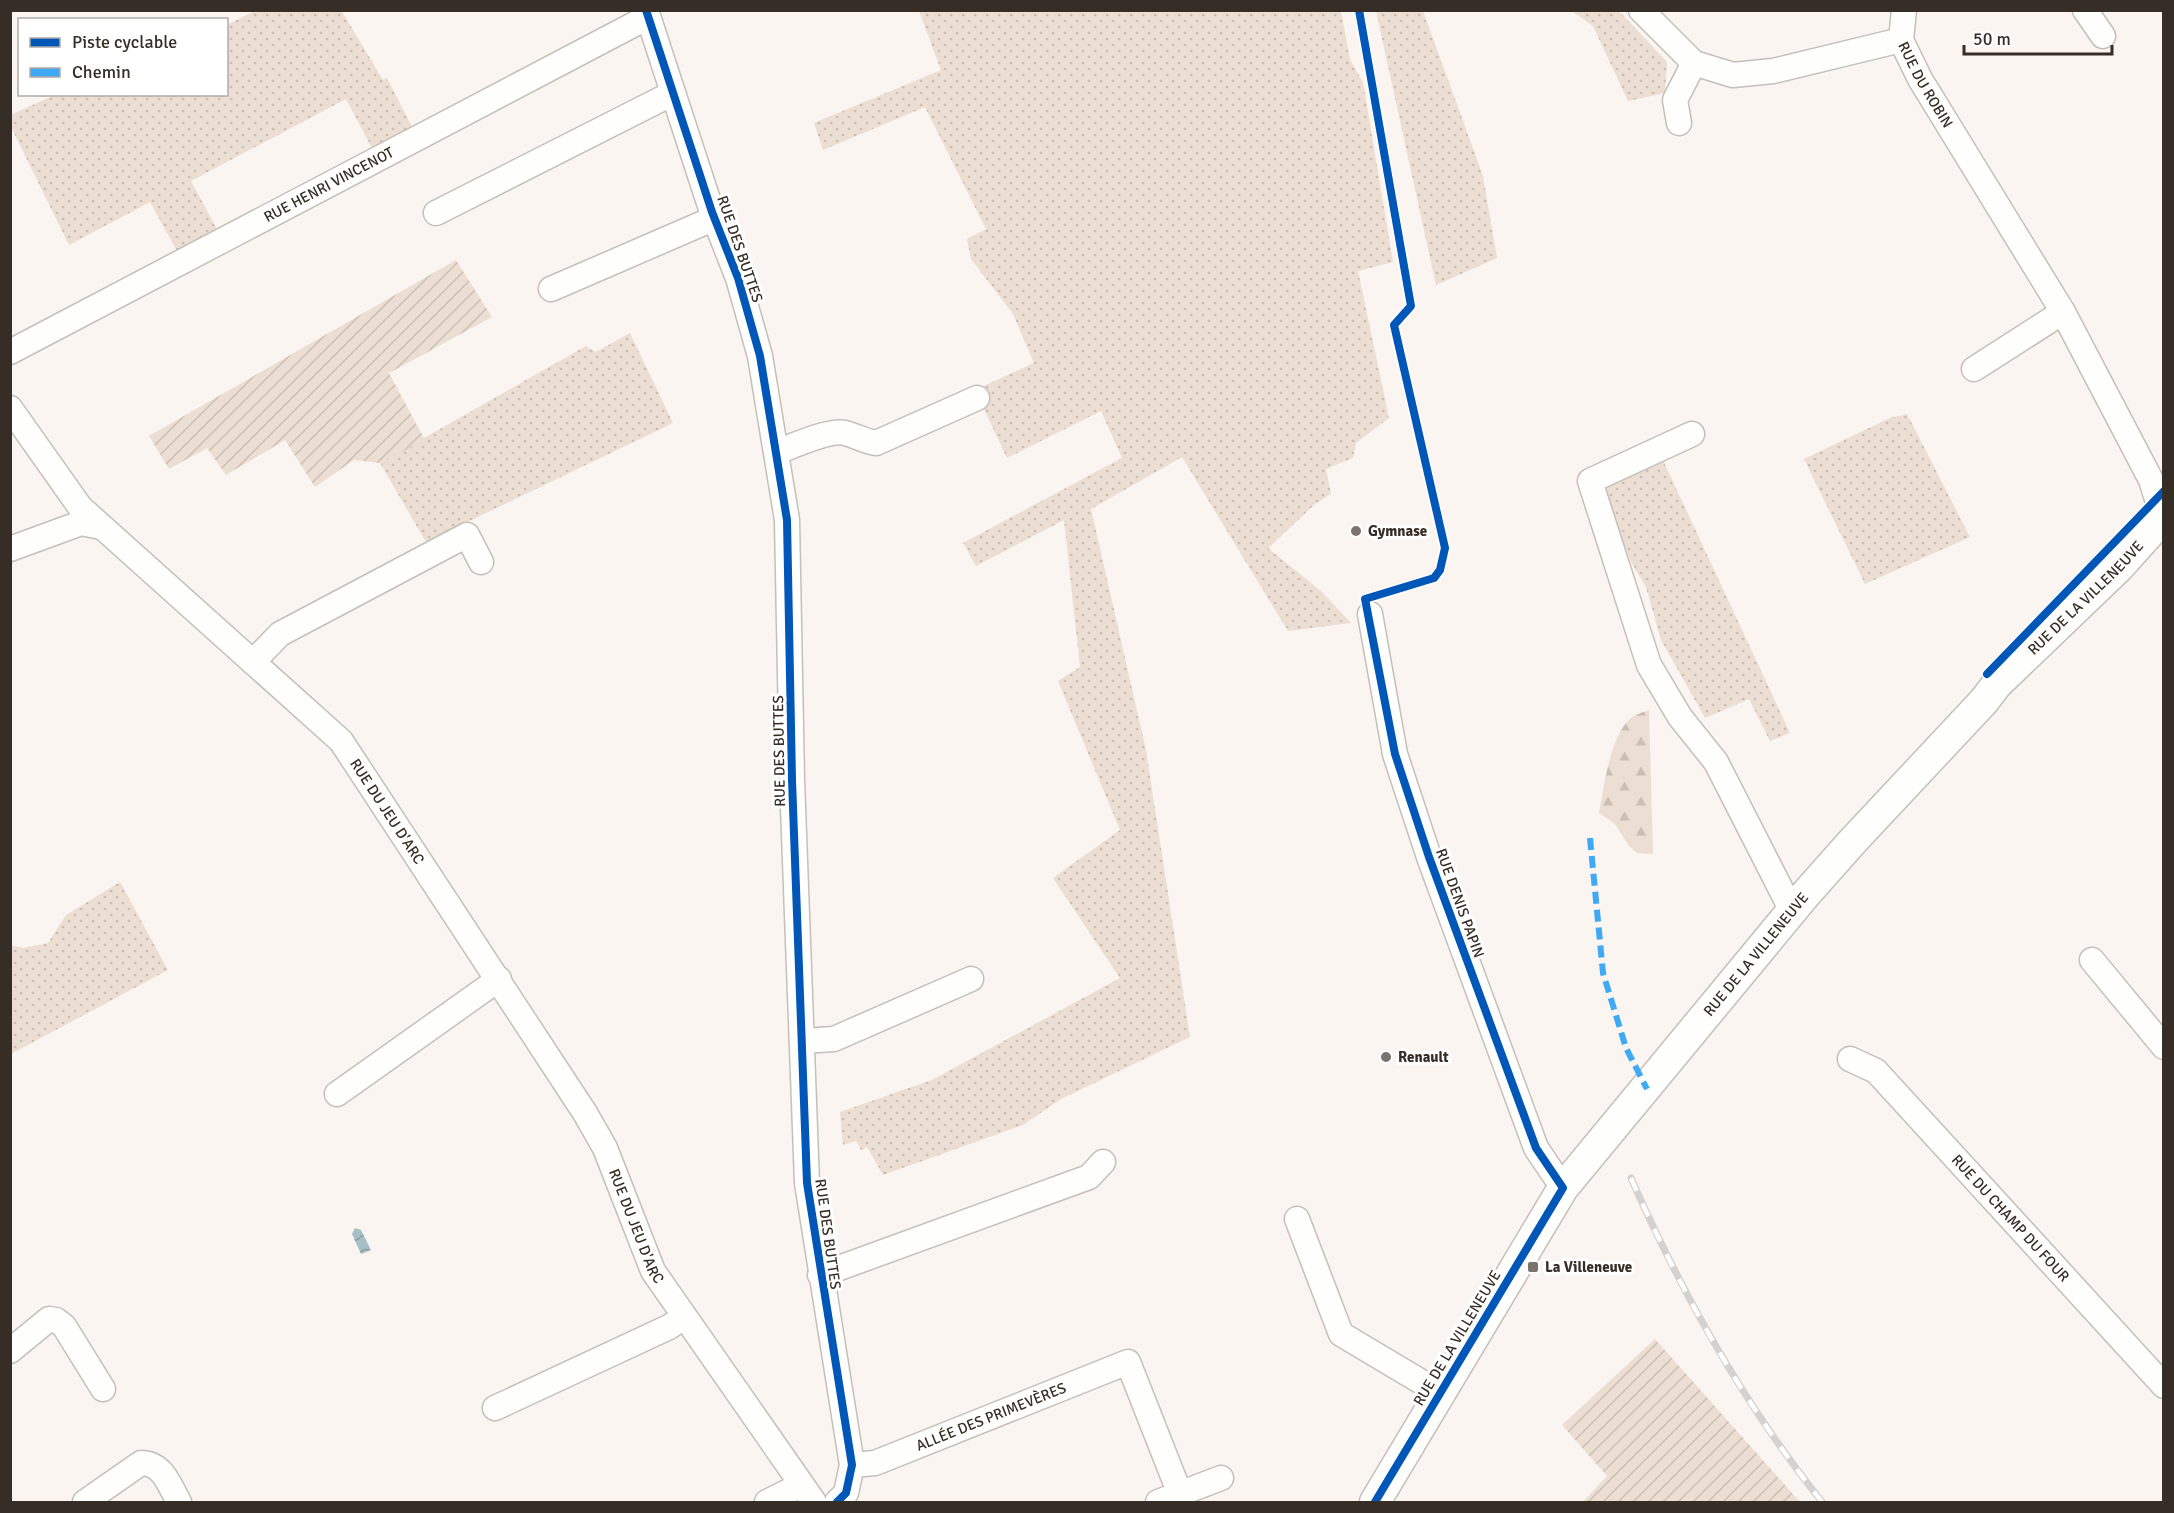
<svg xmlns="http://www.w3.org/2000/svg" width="2174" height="1513" font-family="Signika,sans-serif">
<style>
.grass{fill:url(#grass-dots)}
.forest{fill:url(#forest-firs)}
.garden{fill:url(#garden-furrows)}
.water{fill:url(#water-waves)}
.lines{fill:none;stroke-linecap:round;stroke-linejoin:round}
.minor-casing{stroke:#c5bfb9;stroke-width:27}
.major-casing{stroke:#c5bfb9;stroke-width:33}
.minor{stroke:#fefefd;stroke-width:24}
.major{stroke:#fefefd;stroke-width:30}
.rail-casing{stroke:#d4d2d1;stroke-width:7}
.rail{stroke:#fff;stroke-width:4.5;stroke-dasharray:14;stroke-linecap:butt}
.quiet{stroke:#3fa9f5;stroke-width:6;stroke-dasharray:12 6;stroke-linecap:butt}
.cycleway-casing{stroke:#fff;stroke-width:11}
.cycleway{stroke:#0057b8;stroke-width:8}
.poi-dot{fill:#7b736d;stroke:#fff;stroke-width:2}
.labels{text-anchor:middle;stroke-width:6;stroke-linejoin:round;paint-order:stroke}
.street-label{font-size:15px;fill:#362d26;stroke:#fff}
.poi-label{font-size:15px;font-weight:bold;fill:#362d26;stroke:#fff;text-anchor:start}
</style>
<defs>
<pattern id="grass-dots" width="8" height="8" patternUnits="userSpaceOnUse" patternTransform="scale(1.5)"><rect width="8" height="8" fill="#ecded2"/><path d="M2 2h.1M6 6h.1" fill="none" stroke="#cbbfb4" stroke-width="1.8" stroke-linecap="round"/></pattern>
<pattern id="forest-firs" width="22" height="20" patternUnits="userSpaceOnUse" patternTransform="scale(1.5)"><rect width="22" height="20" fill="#ecded2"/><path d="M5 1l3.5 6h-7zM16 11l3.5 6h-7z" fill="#cbbfb4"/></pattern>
<pattern id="garden-furrows" width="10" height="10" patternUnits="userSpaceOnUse" patternTransform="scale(1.5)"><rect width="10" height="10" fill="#ecded2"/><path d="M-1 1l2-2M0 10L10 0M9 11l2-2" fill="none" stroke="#cbbfb4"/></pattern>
<pattern id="water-waves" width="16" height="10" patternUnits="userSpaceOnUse" patternTransform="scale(1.5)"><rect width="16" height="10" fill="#a7c0c5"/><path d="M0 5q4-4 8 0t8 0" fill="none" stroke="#899ca0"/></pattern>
</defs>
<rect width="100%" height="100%" fill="#faf5f0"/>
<g class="grass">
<polygon points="341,10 383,80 387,78 412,127 373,150 346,99 191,181 218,231 177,251 150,202 69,245 11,127 10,115 55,95 226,94 227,25 254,11"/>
<polygon points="919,11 1341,11 1350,60 1363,82 1393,262 1358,271 1389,418 1356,443 1353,458 1326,469 1331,494 1315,504 1268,548 1322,592 1351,623 1288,631 1182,457 1091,509 1146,750 1190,1037 1061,1099 1023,1125 883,1175 867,1147 861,1150 856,1141 843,1145 840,1112 932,1080 1120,978 1053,878 1120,830 1058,681 1080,667 1064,520 976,566 963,543 1122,458 1101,411 1007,458 975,390 1034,363 1013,314 971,259 967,239 986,229 925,107 823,150 814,123 941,70"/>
<polygon points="1376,11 1423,11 1483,176 1497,258 1436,285"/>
<polygon points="1572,11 1619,11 1667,62 1665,93 1628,101 1593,26"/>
<polygon points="630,333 673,423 426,542 380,463 586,346 596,352"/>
<polygon points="1907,414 1970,537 1865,584 1804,459 1890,418"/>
<polygon points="1661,456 1790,733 1770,741 1749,699 1705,718 1661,640 1646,587 1631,562 1601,486"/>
<polygon points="120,882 168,970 11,1054 11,945 23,948 48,943 66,915"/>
</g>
<path class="forest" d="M1649 710 1653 854 1637 853 1629 846 1615 824 1599 813C1604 787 1610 735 1631 718 1636 714 1644 712 1649 710Z"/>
<g class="garden">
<polygon points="456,260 492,317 389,373 425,440 380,463 354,460 315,487 285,440 226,475 207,448 169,469 149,436"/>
<polygon points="1655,1339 1800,1502 1583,1502 1607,1476 1562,1425"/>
</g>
<polygon class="water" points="355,1228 361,1230 371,1250 361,1254 352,1234"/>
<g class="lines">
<g class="minor-casing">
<g id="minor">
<polyline points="646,10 712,212 738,278 760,356 787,520 792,780 807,1183 852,1465 846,1493 837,1502"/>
<polyline points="1641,10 1694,63 1733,75 1773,71 1901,40"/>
<polyline points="2085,10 2103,36"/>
<path id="s1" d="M1901 40 1920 79 2063 312 2151 480 2164 521"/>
<polyline points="1901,40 1904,10"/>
<polyline points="1679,123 1675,100 1694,63"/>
<polyline points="436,213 673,93"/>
<polyline points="551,289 715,218"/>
<path id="s2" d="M10 352 648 17"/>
<polyline points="1974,369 2063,312"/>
<path id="s3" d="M10 408 80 507 341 741 585 1113 605 1148 653 1271 814 1502"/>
<polyline points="1692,434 1590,481 1649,665 1680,717 1716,762 1792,911"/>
<path d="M777 452C793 446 830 429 845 433 856 436 865 441 876 443L977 398"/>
<polyline points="10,549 81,523 101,527"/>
<polyline points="1370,614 1395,754 1429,857 1536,1148 1563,1188"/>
<polyline points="253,662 280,634 467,535 481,562"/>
<polyline points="2092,960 2164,1047"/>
<polyline points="802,1041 834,1039 971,979"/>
<path id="s4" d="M1850 1059 1876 1071 2164 1386"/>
<polyline points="337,1094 499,979"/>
<polyline points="1297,1219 1341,1334 1440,1393"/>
<polyline points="820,1275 1089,1177 1103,1162"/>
<polyline points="10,1351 49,1319 56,1320 64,1326 103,1389"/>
<polyline points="495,1408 669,1327 684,1317"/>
<path id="s5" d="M852 1465 875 1463 1128 1362 1180 1494"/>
<path d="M85 1502 141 1463C163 1463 169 1485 179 1502"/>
<polyline points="767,1502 801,1485"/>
<polyline points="1158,1502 1221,1478"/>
</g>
</g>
<g class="major-casing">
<g id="major">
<path id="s6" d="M1375 1502 1563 1188 1805 895 1852 842 1984 701 1997 684 2119 567 2164 517"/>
</g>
</g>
<use href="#minor" class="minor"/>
<use href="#major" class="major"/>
<g class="rail-casing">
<path id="rail" d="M1631 1178C1682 1294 1743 1403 1822 1502"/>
</g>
<use href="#rail" class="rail"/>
<polyline class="quiet" points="1590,838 1603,973 1626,1048 1647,1089"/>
<g class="cycleway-casing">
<g id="cycleway">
<polyline points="646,10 712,212 738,278 760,356 787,520 792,780 807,1183 852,1465 846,1493 837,1502"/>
<polyline points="1359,10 1411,306 1394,325 1445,548 1440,570 1434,578 1365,599 1395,754 1429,857 1536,1148 1563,1188 1375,1502"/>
<polyline points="1987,674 2164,491"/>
</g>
</g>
<use href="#cycleway" class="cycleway"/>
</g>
<g class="poi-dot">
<circle cx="1356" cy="531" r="6"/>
<circle cx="1386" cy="1057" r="6"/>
<rect x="1527" y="1261" width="12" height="12" rx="3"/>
</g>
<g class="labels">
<g class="street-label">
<text dy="5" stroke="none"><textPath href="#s1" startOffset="51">RUE DU ROBIN</textPath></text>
<text dy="5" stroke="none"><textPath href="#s2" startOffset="360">RUE HENRI VINCENOT</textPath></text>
<text transform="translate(740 249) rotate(71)" y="5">RUE DES BUTTES</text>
<text dy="5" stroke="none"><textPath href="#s6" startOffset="1155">RUE DE LA VILLENEUVE</textPath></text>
<text transform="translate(779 751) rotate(-91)" y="5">RUE DES BUTTES</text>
<text dy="5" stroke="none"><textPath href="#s3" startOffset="556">RUE DU JEU D'ARC</textPath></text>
<text transform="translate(1460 903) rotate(70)" y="5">RUE DENIS PAPIN</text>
<text dy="5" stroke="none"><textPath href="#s6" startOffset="669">RUE DE LA VILLENEUVE</textPath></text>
<text dy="5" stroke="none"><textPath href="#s4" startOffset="228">RUE DU CHAMP DU FOUR</textPath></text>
<text dy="5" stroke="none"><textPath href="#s3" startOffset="1041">RUE DU JEU D'ARC</textPath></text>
<text transform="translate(828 1234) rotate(82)" y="5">RUE DES BUTTES</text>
<text transform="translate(1457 1338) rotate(-59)" y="5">RUE DE LA VILLENEUVE</text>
<text dy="5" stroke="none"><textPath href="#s5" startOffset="148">ALLÉE DES PRIMEVÈRES</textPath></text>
</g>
<g class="poi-label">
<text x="1368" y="536">Gymnase</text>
<text x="1398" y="1062">Renault</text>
<text x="1545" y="1272">La Villeneuve</text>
</g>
</g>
<rect width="2174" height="1513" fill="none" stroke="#362d26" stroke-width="24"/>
<rect x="18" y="18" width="210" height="78" fill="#ffffff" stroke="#afaba8" stroke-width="1.5"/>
<rect x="30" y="38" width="30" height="9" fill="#0057b8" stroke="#afaba8" stroke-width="1.5"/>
<text x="72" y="48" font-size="18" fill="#362d26">Piste cyclable</text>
<rect x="30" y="68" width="30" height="9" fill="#3fa9f5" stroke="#afaba8" stroke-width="1.5"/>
<text x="72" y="78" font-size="18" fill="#362d26">Chemin</text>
<path d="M1964 45v9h148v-9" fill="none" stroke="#362d26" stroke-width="3"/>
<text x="1973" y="45" font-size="18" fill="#362d26" stroke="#ffffff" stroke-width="4.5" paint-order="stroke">50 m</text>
</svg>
